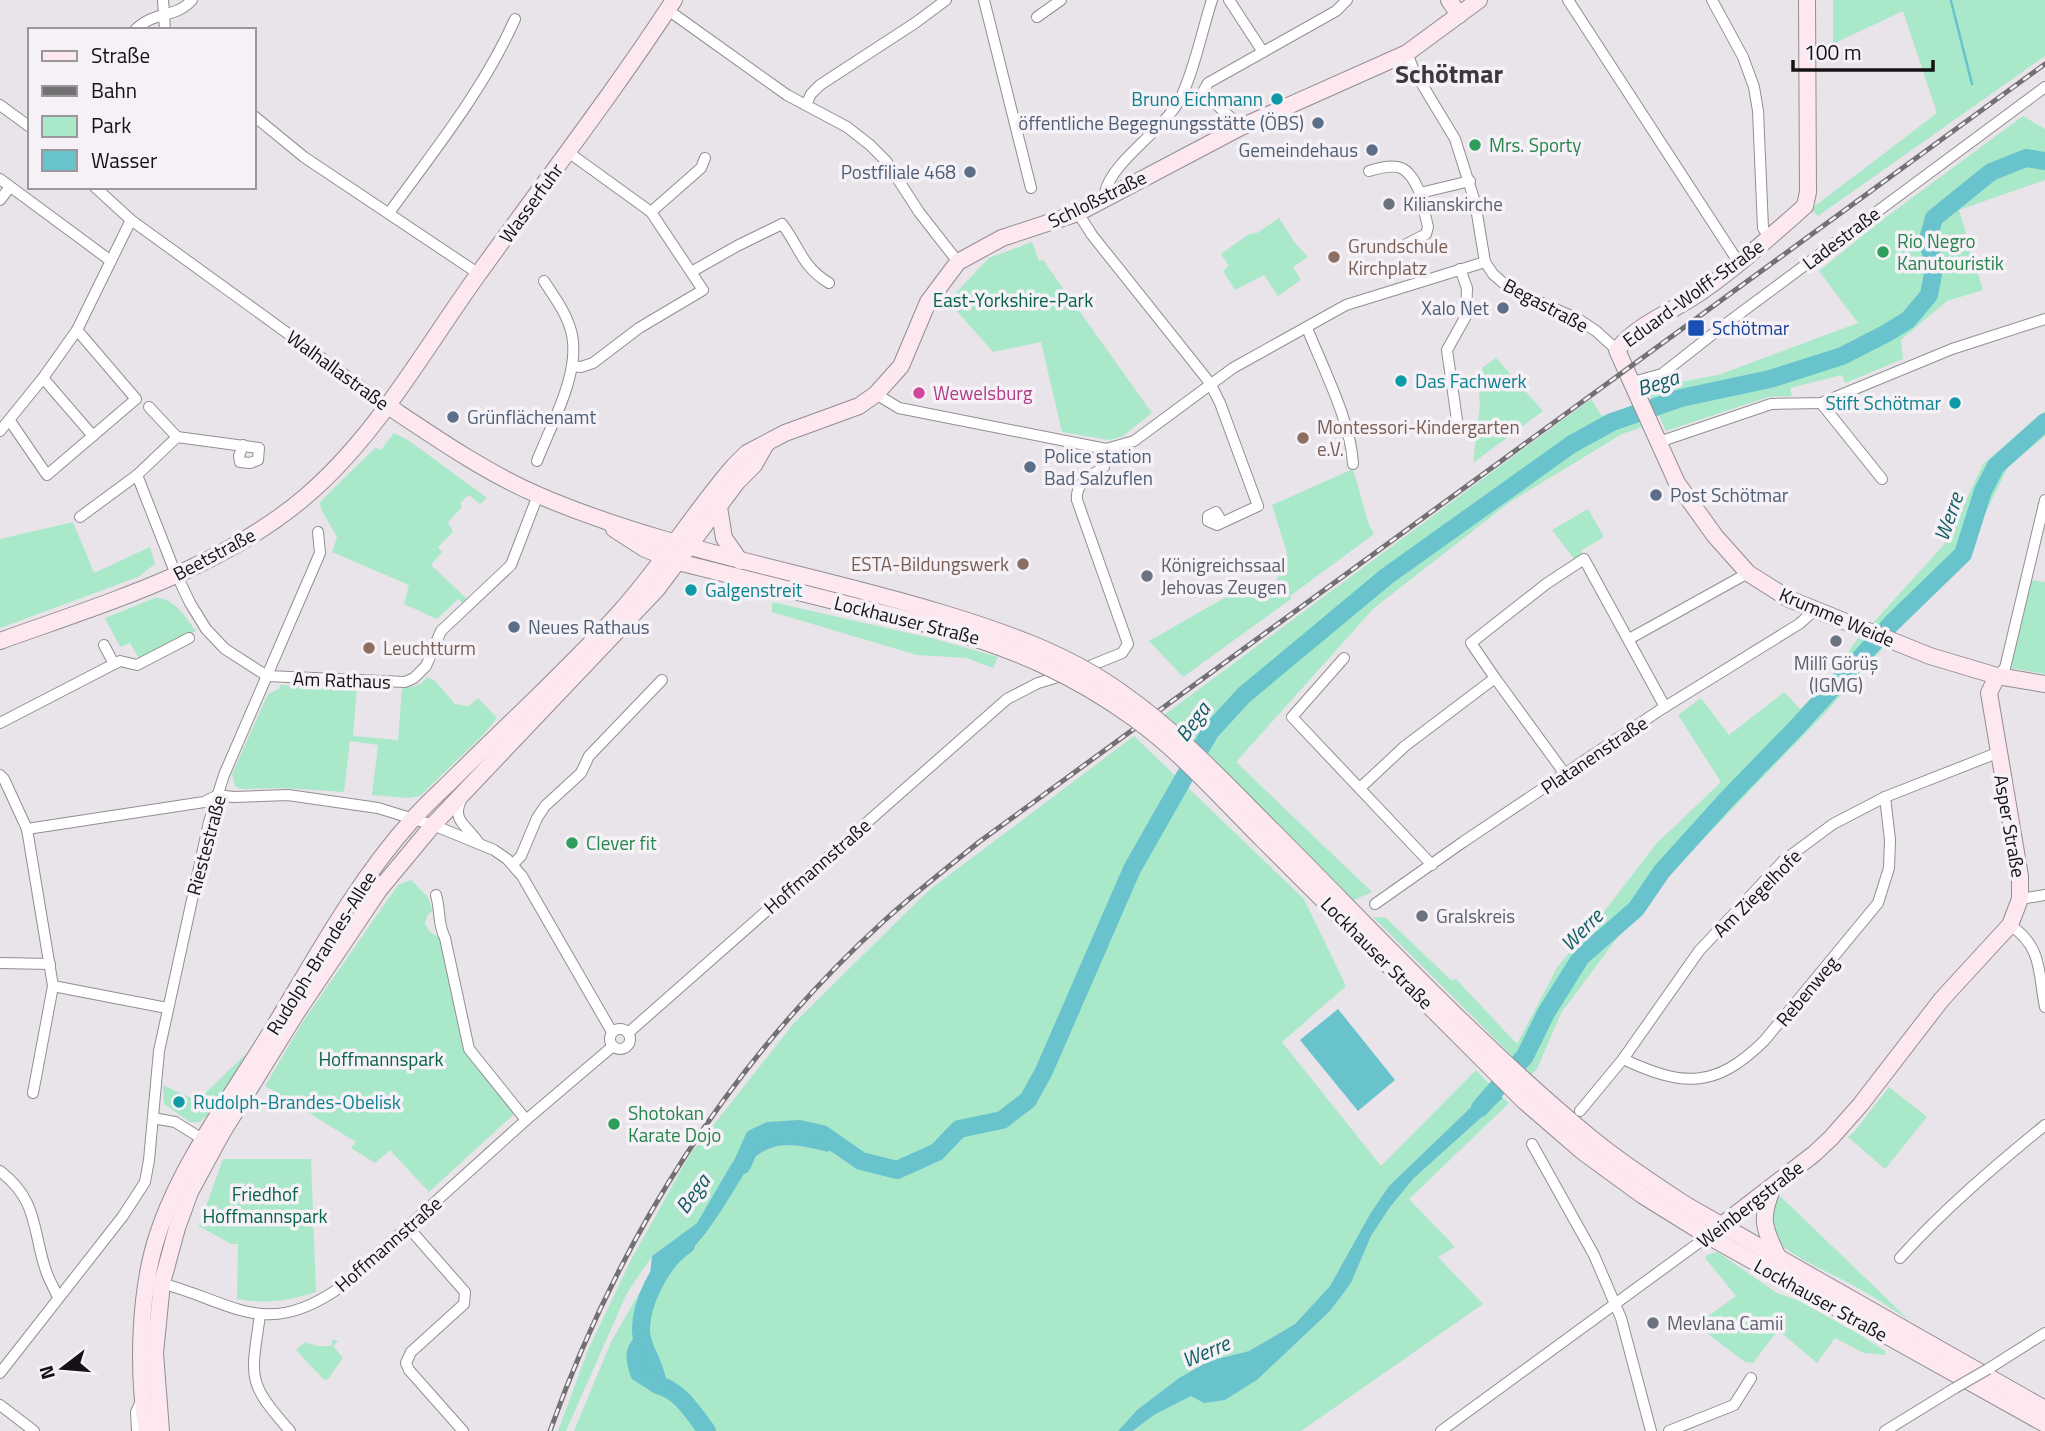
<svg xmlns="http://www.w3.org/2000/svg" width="2045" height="1431" font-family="'Titillium Web',sans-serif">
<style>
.green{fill:#aae8ca}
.water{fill:#68c3cc}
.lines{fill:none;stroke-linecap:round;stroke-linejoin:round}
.stream{stroke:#68c3cc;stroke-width:2.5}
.river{stroke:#68c3cc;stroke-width:18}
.street-casing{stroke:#928e93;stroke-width:12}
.secondary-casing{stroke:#928e93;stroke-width:18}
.street{stroke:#fff;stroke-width:10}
.secondary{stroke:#fce8ee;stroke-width:16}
.rail-casing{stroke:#737073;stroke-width:5}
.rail{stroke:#f5f1f6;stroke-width:2.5;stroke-dasharray:8;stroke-linecap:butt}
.street-bridge-casing{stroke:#928e93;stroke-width:12;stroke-linecap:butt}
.secondary-bridge-casing{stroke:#928e93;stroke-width:18;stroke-linecap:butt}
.street-bridge{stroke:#fff;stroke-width:10}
.secondary-bridge{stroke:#fce8ee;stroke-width:16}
.culture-dot{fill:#0f9aa8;stroke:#f5f1f6;stroke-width:2.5}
.service-dot{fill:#5c6f8a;stroke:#f5f1f6;stroke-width:2.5}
.leisure-dot{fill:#2e9e5b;stroke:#f5f1f6;stroke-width:2.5}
.worship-dot{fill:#6b7280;stroke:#f5f1f6;stroke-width:2.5}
.education-dot{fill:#8d6e63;stroke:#f5f1f6;stroke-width:2.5}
.transit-dot{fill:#1a4fb4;stroke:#f5f1f6;stroke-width:2.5}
.hotel-dot{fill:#d1479c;stroke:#f5f1f6;stroke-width:2.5}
.labels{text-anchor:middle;stroke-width:7;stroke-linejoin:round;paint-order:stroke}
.culture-label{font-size:19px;fill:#0d838f;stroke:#f5f1f6;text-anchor:start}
.service-label{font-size:19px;fill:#4e5e75;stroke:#f5f1f6;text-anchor:end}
.leisure-label{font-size:19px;fill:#27864d;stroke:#f5f1f6;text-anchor:start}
.street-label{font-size:19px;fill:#141214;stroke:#f5f1f6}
.worship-label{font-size:19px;fill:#5b616d;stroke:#f5f1f6;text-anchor:start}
.education-label{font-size:19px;fill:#785e54;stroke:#f5f1f6;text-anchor:start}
.park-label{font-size:19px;fill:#066547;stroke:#f5f1f6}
.transit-label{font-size:19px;fill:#164399;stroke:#f5f1f6;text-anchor:start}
.hotel-label{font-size:19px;fill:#b23c85;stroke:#f5f1f6;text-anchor:start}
.water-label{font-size:21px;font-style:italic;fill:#0f5e64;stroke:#f5f1f6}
.district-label{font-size:26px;font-weight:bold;fill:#3c393d;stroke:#f5f1f6}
</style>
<rect width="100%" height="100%" fill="#e8e4e9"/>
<g class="green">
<polygon points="1833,0 2045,0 2045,56 1818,216 1811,209 1937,113 1903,11 1833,44"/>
<polygon points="2023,116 2045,129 2045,180 1959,210 1983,290 1947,301 1901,340 1903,359 1845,383 1842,375 1790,388 1792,396 1768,397 1666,431 1647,388 1718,375 1858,323 1819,271 1878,223"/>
<polygon points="1279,218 1295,243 1308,257 1293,267 1301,280 1278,296 1264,275 1235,290 1223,271 1229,266 1221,254 1249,234 1257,233"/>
<polygon points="1032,242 1039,261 1043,260 1152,413 1123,436 1109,440 1062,432 1041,342 993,352 948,301 989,258"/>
<polygon points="1496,358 1543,411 1473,463 1480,404 1478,381 1485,379 1482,368"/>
<polygon points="1591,399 1602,416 1632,406 1642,427 1622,434 1510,502 1374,608 1236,762 1372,892 1354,900 1212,759 1164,715"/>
<polygon points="2045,411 2045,436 2008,467 1964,556 1895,631 1873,623 1947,541 1983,464"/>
<polygon points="394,433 408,440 487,498 480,504 469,495 460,503 462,507 448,522 453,532 438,547 442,552 431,565 469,601 465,605 458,599 437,619 404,604 409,585 332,552 337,537 321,509 320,502 375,448 381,450"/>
<polygon points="1353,469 1369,525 1374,534 1290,596 1291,599 1183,677 1149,641 1240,589 1275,585 1287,553 1272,505"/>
<polygon points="1588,509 1604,537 1582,550 1582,557 1575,560 1552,530"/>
<polygon points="73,522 94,573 150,547 155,564 138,577 0,628 0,539"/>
<polygon points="2031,580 2045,582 2045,674 2010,668"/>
<path d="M155 598C174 597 185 617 196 631L140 660 130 643 120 647 105 618Z"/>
<polygon points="772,602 935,639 998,657 993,668 967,658 917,655 772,612"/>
<polygon points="1858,638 1883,648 1827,711 1650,894 1561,1013 1537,1069 1531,1075 1373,917 1386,918 1451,980 1456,979 1517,1044 1558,966 1603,913 1656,844 1721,782 1678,715 1701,698 1729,735 1784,692 1800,709 1828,682"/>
<polygon points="427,677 435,681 455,704 469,706 478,698 497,718 484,734 420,796 407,798 372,795 378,745 350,741 344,792 285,788 241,789 235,786 232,774 268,694 279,689 280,685 357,687 353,736 398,740 402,689 421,684"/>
<path d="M1134 736 1304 899 1346 986 1282 1042 1381 1166 1476 1070 1492 1087 1389 1186 1370 1214 1330 1286 1295 1324 1249 1351 1209 1361 1179 1378 1137 1410 1118 1431H574L611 1342 650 1274 662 1263 689 1250 705 1232 753 1159C775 1138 801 1146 828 1152L835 1145 797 1133 770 1137 752 1144 732 1163 697 1223 652 1256 627 1293 566 1431H558L588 1350 631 1260 689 1156 794 1023 928 891Z"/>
<polygon points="411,880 427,896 433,911 428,914 425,923 429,931 441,939 463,1050 514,1114 429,1192 390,1150 375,1163 351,1148 356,1142 265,1086 304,1020 398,885"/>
<polygon points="248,1052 211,1111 200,1122 190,1122 164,1104 163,1085 197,1101"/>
<polygon points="1889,1087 1927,1117 1885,1169 1848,1137 1855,1131"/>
<polygon points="1503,1098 1509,1103 1409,1199 1455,1247 1438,1257 1483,1304 1301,1431 1134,1431 1154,1415 1191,1396 1225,1400 1257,1380 1330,1311 1351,1283 1371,1236 1390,1207 1414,1178"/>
<path d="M223 1159H311L316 1292C288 1301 266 1304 237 1299L238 1244H231L199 1226Z"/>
<path d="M1780 1196 1909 1320C1892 1309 1876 1298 1858 1288 1840 1277 1783 1254 1775 1237 1768 1224 1772 1207 1780 1196Z"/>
<polygon points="1717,1252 1777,1293 1799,1301 1857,1333 1885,1351 1885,1355 1864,1353 1835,1338 1817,1363 1778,1330 1753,1363 1745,1362 1696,1325 1736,1296 1705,1258 1707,1255"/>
<polygon points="333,1339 338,1341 333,1346 343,1358 328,1379 324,1380 296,1350 305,1342 317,1346 331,1346"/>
</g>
<g class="water">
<polygon points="1338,1009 1395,1080 1358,1111 1300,1040"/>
<polygon points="1492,1087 1503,1098 1414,1178 1390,1207 1371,1236 1351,1283 1330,1311 1257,1380 1225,1400 1204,1403 1191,1396 1154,1415 1133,1431 1118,1431 1137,1410 1179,1378 1209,1361 1249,1351 1295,1324 1330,1286 1370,1214 1389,1186"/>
<path d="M797 1133 835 1145 828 1152C801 1146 776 1138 753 1159 739 1181 709 1235 691 1249 677 1259 665 1260 650 1274L652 1256 697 1223 732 1163 752 1144 770 1137Z"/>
</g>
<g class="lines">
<polyline class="stream" points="1951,1 1972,84"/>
<g class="river">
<polyline points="1480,1108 1525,1056 1546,1013 1581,957 1636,909 1662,871 1729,797 1797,727 1892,623 1963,554 1983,491 1996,466 2045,422"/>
<polyline points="742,1165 754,1138 769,1131 799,1129 822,1134 861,1161 897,1170 937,1152 959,1129 1002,1120 1028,1100 1044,1071 1132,869 1210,732 1244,695 1387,576 1572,444 1612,422 1681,398 1770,379 1842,356 1887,333 1908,320 1929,295 1934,269 1928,239 1934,218 1991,172 2026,158 2045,161"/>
<path d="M686 1245C661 1261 636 1309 642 1339 646 1355 656 1367 658 1385 681 1391 693 1413 707 1431"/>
<path d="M643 1342C632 1351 635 1360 639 1373L658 1385"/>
</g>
<g class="street-casing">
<g id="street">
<polyline points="163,0 165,30"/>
<polyline points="984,0 1031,188"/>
<polyline points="1229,0 1263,52"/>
<polyline points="1568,0 1739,263"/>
<polyline points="1712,0 1743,57 1754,87 1758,111 1763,228 1769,237"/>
<polyline points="668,10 787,95 847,127 870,145 886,161 919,212 958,262"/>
<polyline points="1037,17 1061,0"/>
<path d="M135 30C155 10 175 19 192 0"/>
<polyline points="1407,53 1414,71 1455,139 1475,202 1485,262 1493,274 1510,289 1578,319 1596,331 1617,350"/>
<polyline points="1204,93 1241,127"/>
<polyline points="1179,99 1200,97 1208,83 1336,11 1347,0"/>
<polyline points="0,105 30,127"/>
<polyline points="806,105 811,94 820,85 915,23 946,0"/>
<polyline points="254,116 304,157 479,274"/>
<polyline points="568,152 651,212 703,290 639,328 593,363 581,367 572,366"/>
<path d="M1369 171C1399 162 1408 165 1420 193"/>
<polyline points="0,179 111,261"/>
<polyline points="95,187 131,220 388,406"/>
<path d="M1108 197 1105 192C1113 160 1164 130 1180 99 1194 72 1202 30 1212 0"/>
<polyline points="0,200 10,187"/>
<polyline points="651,212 701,168 705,158"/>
<path d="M389 213C434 151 484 89 515 19"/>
<polyline points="1078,213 1092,235 1210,383 1220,403 1258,506 1217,525 1208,521 1208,516 1216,512 1222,522"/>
<polyline points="1401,247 1426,234 1428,227 1420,193 1470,181"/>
<path d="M693 271 737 246 782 224C800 247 801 266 829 283"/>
<path d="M1307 328C1323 368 1351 422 1353 464"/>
<polyline points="43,378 93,436"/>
<polyline points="1633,382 1662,374 1723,326 2045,87"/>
<polyline points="876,394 899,408 1106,449 1134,441 1233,368 1346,305 1485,262"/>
<polyline points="1821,403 1882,479"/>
<polyline points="149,407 177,437"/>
<polyline points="1457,420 1447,350 1466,316 1467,288 1460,269"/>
<polyline points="10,421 47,475 136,399 77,330"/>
<polyline points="0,431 43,378 77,330 131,220"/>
<polyline points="1659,442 1771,404 1821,403 1952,349 2045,319"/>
<path d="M537 461C551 425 580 374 572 335 568 315 555 298 544 281"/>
<polyline points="137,475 173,567 190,603 206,629 225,649 267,676 405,682 414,678 426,666 441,631 511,565 538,495"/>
<polyline points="80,517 137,475 177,437 259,448 258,460 250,463 240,462 239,456 243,445"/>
<polyline points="1629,639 1748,573"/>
<polyline points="1344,658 1292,717 1432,865"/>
<polyline points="114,664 120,661 137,665 189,638"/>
<path d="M1080 670 1122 653 1128 644 1077 500C1075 483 1091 476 1104 467L1106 449"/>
<polyline points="1997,676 2005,668 2045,500"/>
<polyline points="1495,678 1471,643 1546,584 1584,559 1665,707"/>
<polyline points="0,723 114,664 104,645"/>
<polyline points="0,775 4,779 27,829 53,986 33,1093"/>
<polyline points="1360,788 1405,746 1495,678 1565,774"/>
<path d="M461 800C451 821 468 826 478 842"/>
<polyline points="27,829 204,802 218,795 233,797 288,795 378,808 433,825 494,850 507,859 522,876 612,1032"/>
<polyline points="513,864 521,856 537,818 545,806 581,773 589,756 662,680"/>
<path d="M436 895C441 912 437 922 445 938L469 1049 526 1120"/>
<polyline points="2020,899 2045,895"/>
<polyline points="1375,904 1463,842 1660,710 1799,624 1815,610"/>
<path d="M2010 925C2043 947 2038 973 2045 1007"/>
<polyline points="0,963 50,964"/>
<polyline points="53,986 167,1008"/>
<circle cx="620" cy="1039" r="10"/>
<polyline points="628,1033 1007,699 1038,683 1065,675"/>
<path d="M1623 1059C1683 1087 1715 1089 1764 1041L1878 903 1889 868 1890 840 1885 797"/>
<polyline points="1580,1111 1623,1059 1699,951 1783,861 1833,824 1885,797 1997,753"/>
<polyline points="153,1118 175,1122 204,1140"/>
<polyline points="1532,1144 1594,1255 1621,1318 1651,1431"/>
<path d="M0 1171C39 1201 32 1230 46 1271 49 1280 54 1288 58 1297"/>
<polyline points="408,1227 465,1292 464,1304 411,1352 406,1363 409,1370 463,1431"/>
<path d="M1900 1258C1944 1209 1995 1166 2045 1125"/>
<path d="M157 1282C233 1301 264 1342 342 1286L526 1120 613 1046"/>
<path d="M260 1315C251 1379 246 1381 290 1431"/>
<polyline points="1988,1369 2045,1333"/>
<polyline points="0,1373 123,1216 145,1182 149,1160 159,1051 209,822 224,775 320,553 318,532"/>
<polyline points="0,1405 34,1431"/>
<polyline points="137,1431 136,1412 141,1401"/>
<polyline points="1441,1431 1708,1236"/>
<polyline points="1669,1431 1734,1405 1751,1378"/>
<polyline points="1885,1431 1955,1388"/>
</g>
</g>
<g class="secondary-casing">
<g id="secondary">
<polyline points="1449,0 1459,15"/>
<path d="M1807 0 1808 192 1805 206C1771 236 1738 266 1701 292 1674 311 1637 324 1617 350L1677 483 1715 536 1748 573 1789 599 1930 656 1997 676 2045 684"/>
<path d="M388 406C436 438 485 472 538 495 668 551 808 572 942 613"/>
<polyline points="719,507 724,538 740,561"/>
<polyline points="614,529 645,549 678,562 938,627"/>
<path d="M0 641C105 603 219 570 305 497 376 437 423 351 477 276 543 184 612 95 674 0"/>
<path d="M1272 830C1376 934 1477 1044 1591 1138 1621 1163 1654 1184 1686 1205L2045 1409"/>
<polyline points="1263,840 1524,1101 1583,1152 1642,1195 1708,1236 2045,1424"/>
<path d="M1773 1187C1760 1218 1763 1227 1778 1257"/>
<polyline points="1714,1231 1814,1154 1831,1138 1861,1104 1942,999 2010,925 2020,899 2020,876 1989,693 1997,676"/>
<path d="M147 1431C137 1373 139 1290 158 1234 180 1166 229 1100 266 1040 312 965 353 886 412 820 426 804 442 790 457 775 511 721 568 670 619 613 661 567 693 513 734 466L747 453 785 433 859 406 876 394 901 366 928 302 958 262 1002 238 1078 213 1241 127 1407 53 1479 0"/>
<polyline points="161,1431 155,1353 162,1283 177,1228 190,1192 222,1133 297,1012 379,890 433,825 657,589 737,482 754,465 766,444"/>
</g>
</g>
<use href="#street" class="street"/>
<use href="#secondary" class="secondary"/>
<g class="rail-casing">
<path id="rail" d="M550 1431C619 1237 732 1059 885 920 915 893 947 868 979 842L2045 64"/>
</g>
<use href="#rail" class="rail"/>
<g class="street-bridge-casing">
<polyline id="street-bridge" points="1955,1388 1988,1369"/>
</g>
<g class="secondary-bridge-casing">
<g id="secondary-bridge">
<path d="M942 613C1005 632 1068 654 1122 693 1178 732 1224 782 1272 830"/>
<path d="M938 627C1012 648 1073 674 1135 719 1182 753 1222 799 1263 840"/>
</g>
</g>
<use href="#street-bridge" class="street-bridge"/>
<use href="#secondary-bridge" class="secondary-bridge"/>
</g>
<g class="culture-dot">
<circle cx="1277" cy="99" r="7"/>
<circle cx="1401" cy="381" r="7"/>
<circle cx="1955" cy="403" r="7"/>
<circle cx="691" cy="590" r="7"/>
<circle cx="179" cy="1102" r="7"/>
</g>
<g class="service-dot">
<circle cx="1318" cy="123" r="7"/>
<circle cx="1372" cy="150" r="7"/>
<circle cx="970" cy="172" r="7"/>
<circle cx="1503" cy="308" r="7"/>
<circle cx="453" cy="417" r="7"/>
<circle cx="1030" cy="467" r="7"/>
<circle cx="1656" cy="495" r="7"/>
<circle cx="514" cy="627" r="7"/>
</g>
<g class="leisure-dot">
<circle cx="1475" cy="145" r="7"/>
<circle cx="1883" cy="252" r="7"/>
<circle cx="572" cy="843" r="7"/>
<circle cx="614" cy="1124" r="7"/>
</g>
<g class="worship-dot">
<circle cx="1389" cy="204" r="7"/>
<circle cx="1147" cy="576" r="7"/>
<circle cx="1836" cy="641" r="7"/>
<circle cx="1422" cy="916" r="7"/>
<circle cx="1653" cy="1323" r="7"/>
</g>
<g class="education-dot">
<circle cx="1334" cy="257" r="7"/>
<circle cx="1303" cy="438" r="7"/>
<circle cx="1023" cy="564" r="7"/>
<circle cx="369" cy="648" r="7"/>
</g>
<rect class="transit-dot" x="1687" y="319" width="18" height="18" rx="3.5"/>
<circle class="hotel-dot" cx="919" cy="393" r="7"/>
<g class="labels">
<g class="culture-label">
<text x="1263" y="106" text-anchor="end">Bruno Eichmann</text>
<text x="1415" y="388">Das Fachwerk</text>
<text x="1941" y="410" text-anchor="end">Stift Schötmar</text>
<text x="705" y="597">Galgenstreit</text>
<text x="193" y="1109">Rudolph-Brandes-Obelisk</text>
</g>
<g class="service-label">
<text x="1304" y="130">öffentliche Begegnungsstätte (ÖBS)</text>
<text x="1358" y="157">Gemeindehaus</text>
<text x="956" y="179">Postfiliale 468</text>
<text x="1489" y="315">Xalo Net</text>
<text x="467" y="424" text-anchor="start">Grünflächenamt</text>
<text x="1044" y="463" text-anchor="start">Police station<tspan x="1044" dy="22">Bad Salzuflen</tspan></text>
<text x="1670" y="502" text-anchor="start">Post Schötmar</text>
<text x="528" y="634" text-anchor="start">Neues Rathaus</text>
</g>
<g class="leisure-label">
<text x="1489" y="152">Mrs. Sporty</text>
<text x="1897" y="248">Rio Negro<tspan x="1897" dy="22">Kanutouristik</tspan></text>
<text x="586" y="850">Clever fit</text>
<text x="628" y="1120">Shotokan<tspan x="628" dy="22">Karate Dojo</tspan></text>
</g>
<g class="street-label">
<text transform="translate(1097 199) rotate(-26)" y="7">Schloßstraße</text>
<text transform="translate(531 203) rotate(-54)" y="7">Wasserfuhr</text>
<text transform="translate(1841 238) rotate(-37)" y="7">Ladestraße</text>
<text transform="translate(1693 293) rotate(-36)" y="7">Eduard-Wolff-Straße</text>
<text transform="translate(1546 305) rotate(28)" y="7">Begastraße</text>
<text transform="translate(338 370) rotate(36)" y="7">Walhallastraße</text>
<text transform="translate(214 554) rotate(-28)" y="7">Beetstraße</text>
<text transform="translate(1837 617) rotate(23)" y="7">Krumme Weide</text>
<text transform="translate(907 620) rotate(14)" y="7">Lockhauser Straße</text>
<text transform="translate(342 680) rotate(2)" y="7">Am Rathaus</text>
<text transform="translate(1594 755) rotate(-34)" y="7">Platanenstraße</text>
<text transform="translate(2010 826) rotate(80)" y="7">Asper Straße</text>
<text transform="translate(206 845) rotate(-75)" y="7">Riestestraße</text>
<text transform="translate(817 866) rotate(-41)" y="7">Hoffmannstraße</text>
<text transform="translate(1757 893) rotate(-45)" y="7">Am Ziegelhofe</text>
<text transform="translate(321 953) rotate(-58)" y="7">Rudolph-Brandes-Allee</text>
<text transform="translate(1377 953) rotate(45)" y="7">Lockhauser Straße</text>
<text transform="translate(1807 991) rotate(-50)" y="7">Rebenweg</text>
<text transform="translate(1750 1204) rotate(-38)" y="7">Weinbergstraße</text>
<text transform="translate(388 1244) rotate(-41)" y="7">Hoffmannstraße</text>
<text transform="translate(1821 1300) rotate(29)" y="7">Lockhauser Straße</text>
</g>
<g class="worship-label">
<text x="1403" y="211">Kilianskirche</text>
<text x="1161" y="572">Königreichssaal<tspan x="1161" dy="22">Jehovas Zeugen</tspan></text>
<text x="1836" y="670" text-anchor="middle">Millî Görüş<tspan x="1836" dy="22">(IGMG)</tspan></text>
<text x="1436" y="923">Gralskreis</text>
<text x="1667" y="1330">Mevlana Camii</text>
</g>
<g class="education-label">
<text x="1348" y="253">Grundschule<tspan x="1348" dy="22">Kirchplatz</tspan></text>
<text x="1317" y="434">Montessori-Kindergarten<tspan x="1317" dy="22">e.V.</tspan></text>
<text x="1009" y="571" text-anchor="end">ESTA-Bildungswerk</text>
<text x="383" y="655">Leuchtturm</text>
</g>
<g class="park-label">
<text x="1013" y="307">East-Yorkshire-Park</text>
<text x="381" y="1066">Hoffmannspark</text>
<text x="265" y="1201">Friedhof<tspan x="265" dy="22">Hoffmannspark</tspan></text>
</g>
<g class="transit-label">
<text x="1712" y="335">Schötmar</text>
</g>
<g class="hotel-label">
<text x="933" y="400">Wewelsburg</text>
</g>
<g class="water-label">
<text transform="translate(1658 383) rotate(-18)" y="7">Bega</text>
<text transform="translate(1949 517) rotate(-71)" y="7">Werre</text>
<text transform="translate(1193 722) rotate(-54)" y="7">Bega</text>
<text transform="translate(1582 930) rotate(-45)" y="7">Werre</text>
<text transform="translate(693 1194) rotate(-54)" y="7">Bega</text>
<text transform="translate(1206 1352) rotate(-23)" y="7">Werre</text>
</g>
<g class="district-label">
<text x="1449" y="83">Schötmar</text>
</g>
</g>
<rect x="28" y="28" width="228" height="161" fill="#f5f1f6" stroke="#9b989c" stroke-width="2"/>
<rect x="42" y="51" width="35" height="10" fill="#fce8ee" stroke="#9b989c" stroke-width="2"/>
<text x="91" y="63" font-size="21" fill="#141214">Straße</text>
<rect x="42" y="86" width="35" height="10" fill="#737073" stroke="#9b989c" stroke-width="2"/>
<text x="91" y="98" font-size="21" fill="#141214">Bahn</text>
<rect x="42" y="116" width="35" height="21" fill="#aae8ca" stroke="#9b989c" stroke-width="2"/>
<text x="91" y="133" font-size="21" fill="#141214">Park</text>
<rect x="42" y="150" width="35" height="21" fill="#68c3cc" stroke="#9b989c" stroke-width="2"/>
<text x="91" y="168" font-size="21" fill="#141214">Wasser</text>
<g transform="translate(63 1368) rotate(254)" stroke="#f5f1f6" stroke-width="5" paint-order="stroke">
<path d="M0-5L12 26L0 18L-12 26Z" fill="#141214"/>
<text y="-10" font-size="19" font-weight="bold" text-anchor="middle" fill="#141214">N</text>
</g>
<path d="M1793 60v10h140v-10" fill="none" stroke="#141214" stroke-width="3.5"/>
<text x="1804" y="60" font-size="21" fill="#141214" stroke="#f5f1f6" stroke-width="5" paint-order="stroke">100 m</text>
</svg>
